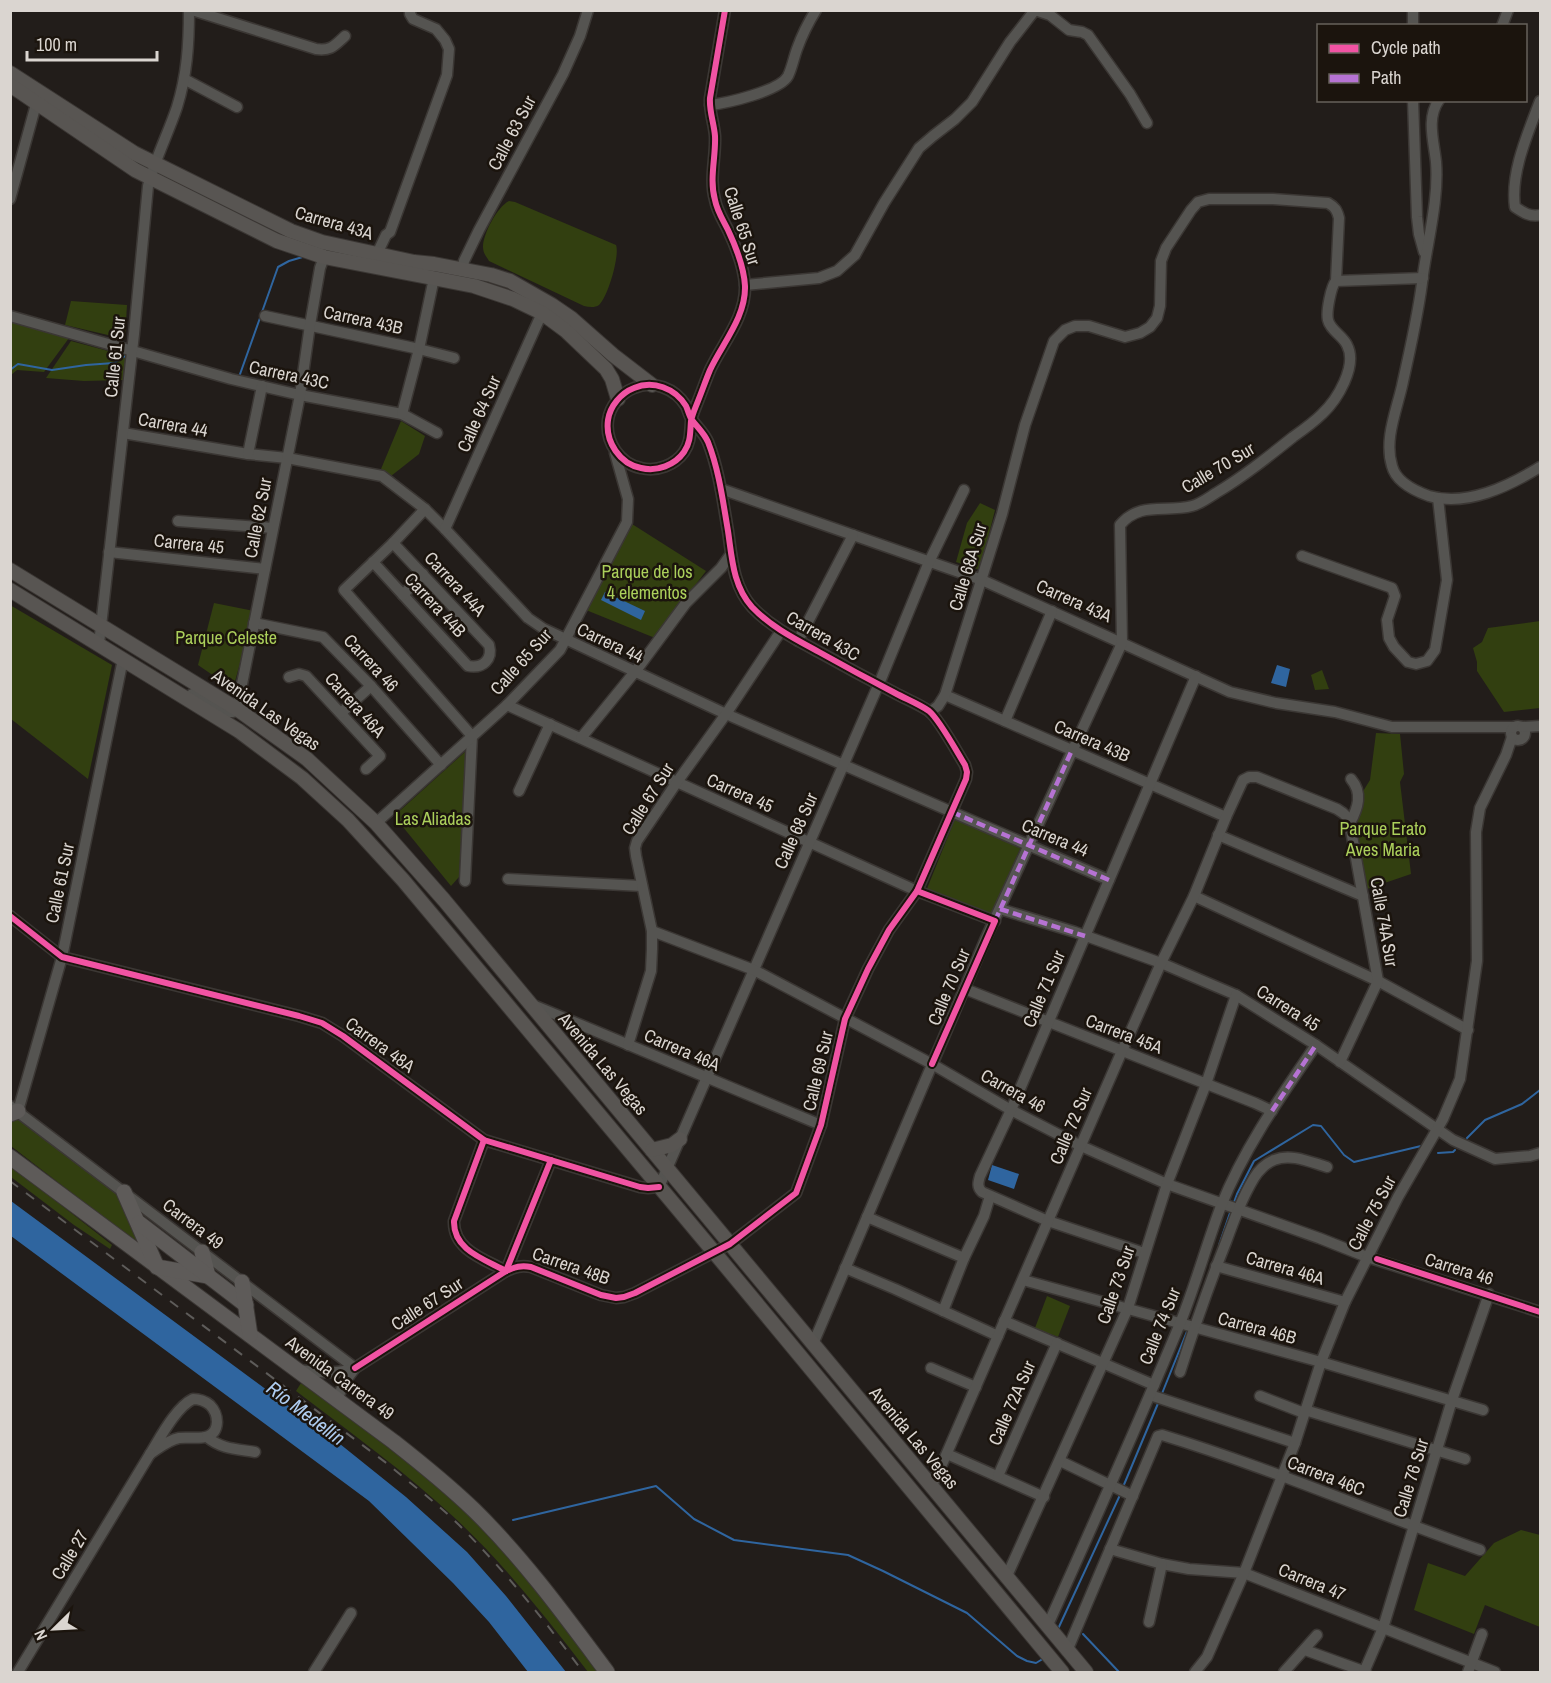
<svg xmlns="http://www.w3.org/2000/svg" width="1551" height="1683" font-family="'Archivo Narrow',sans-serif">
<style>
.green{fill:#323f10}
.water{fill:#2f659f}
.lines{fill:none;stroke-linecap:round;stroke-linejoin:round}
.stream{stroke:#2f659f;stroke-width:2}
.minor-casing{stroke:#3b3734;stroke-width:13}
.major-casing{stroke:#3b3734;stroke-width:16}
.highway-casing{stroke:#3b3734;stroke-width:17}
.minor{stroke:#555451;stroke-width:10}
.major{stroke:#585552;stroke-width:14}
.highway{stroke:#5e5b59;stroke-width:15}
.rail{stroke:#5e5c5a;stroke-width:2;stroke-dasharray:10 10;stroke-linecap:butt}
.quiet{stroke:#b673d3;stroke-width:4.5;stroke-dasharray:9 4.5;stroke-linecap:butt}
.cycleway-casing{stroke:#1b140d;stroke-width:10}
.cycleway{stroke:#f153a3;stroke-width:6}
.labels{text-anchor:middle;stroke-width:5;stroke-linejoin:round;paint-order:stroke}
.street-label{font-size:18px;fill:#dad5d0;stroke:#1b140d}
.park-label{font-size:18px;fill:#abcf5b;stroke:#1b140d}
.water-label{font-size:20px;font-style:italic;fill:#afcdf1;stroke:#1b140d}
</style>
<rect width="100%" height="100%" fill="#221d1a"/>
<g class="green">
<path d="M509 201 515 202 616 245C620 255 608 297 599 305 595 308 589 307 584 306L489 261C486 256 483 253 483 247 483 234 497 207 509 201Z"/>
<polygon points="71,301 127,305 125,339 65,325"/>
<polygon points="10,322 69,338 44,372 17,370 11,375"/>
<polygon points="71,341 127,356 124,380 84,381 46,378"/>
<polygon points="401,421 425,436 419,454 391,476 381,469"/>
<polygon points="980,503 995,510 980,570 956,562 967,523"/>
<polygon points="632,524 706,571 655,638 586,610"/>
<polygon points="214,603 254,611 233,689 198,665"/>
<polygon points="10,605 112,665 88,779 11,719"/>
<polygon points="1540,621 1540,708 1504,712 1477,671 1477,662 1473,648 1482,642 1488,628"/>
<polygon points="1322,670 1329,689 1315,690 1311,675"/>
<polygon points="1376,733 1400,734 1404,774 1400,782 1411,874 1367,889 1357,827 1362,793 1370,780"/>
<polygon points="466,751 459,877 451,886 394,816"/>
<polygon points="955,819 1021,847 990,916 926,891"/>
<polygon points="19,1116 121,1194 143,1248 11,1146 10,1119"/>
<polygon points="10,1165 112,1245 110,1249 74,1225 11,1177"/>
<polygon points="1047,1296 1070,1306 1058,1337 1035,1328"/>
<path d="M301 1383C354 1422 408 1460 457 1504 511 1554 554 1614 598 1672H588C547 1619 506 1566 457 1520 407 1473 351 1433 296 1391Z"/>
<polygon points="1521,1530 1540,1535 1540,1534 1540,1627 1485,1605 1474,1634 1414,1610 1428,1563 1465,1576 1494,1543"/>
</g>
<g class="water">
<polygon points="605,592 645,611 641,620 601,600"/>
<polygon points="1277,665 1290,669 1286,687 1271,683"/>
<polygon points="992,1165 1019,1174 1014,1189 988,1180"/>
<polygon points="11,1201 340,1444 406,1497 467,1552 506,1596 566,1672 528,1672 489,1622 453,1583 369,1501 11,1236"/>
</g>
<g class="lines">
<g class="stream">
<polyline points="262,312 278,267 289,261 306,256"/>
<polyline points="10,370 18,364 52,370 86,365 114,363 127,355"/>
<polyline points="239,377 260,318"/>
<polyline points="1467,1138 1485,1120 1522,1104 1540,1090"/>
<polyline points="1438,1153 1453,1152 1455,1150"/>
<polyline points="1233,1205 1237,1194 1254,1161 1313,1125 1321,1126 1344,1155 1354,1162 1421,1146"/>
<polyline points="1219,1245 1231,1210"/>
<polyline points="1161,1396 1188,1329"/>
<polyline points="1123,1487 1159,1401"/>
<polyline points="513,1520 656,1486 694,1519 734,1540 848,1555 883,1571 967,1613 1017,1656 1027,1661 1036,1663 1041,1660 1043,1658"/>
<polyline points="1058,1629 1120,1495"/>
<polyline points="1083,1634 1119,1672"/>
</g>
<g class="minor-casing">
<g id="minor">
<path d="M192 10 316 49C331 51 334 46 345 36"/>
<polyline points="1035,10 1050,15 1069,30 1082,32 1088,35 1130,94 1147,123"/>
<polyline points="1413,10 1413,26"/>
<polyline points="1502,26 1508,10"/>
<polyline points="184,79 237,107"/>
<polyline points="1413,100 1417,217 1419,234 1424,252"/>
<path d="M1439 100C1426 118 1434 142 1436 162 1439 198 1428 239 1423 275 1419 312 1410 349 1402 386 1396 412 1384 440 1392 466 1396 482 1415 491 1429 496 1467 507 1509 486 1540 467"/>
<path d="M1540 101C1528 133 1510 173 1515 207 1524 213 1530 217 1540 215"/>
<path d="M710 105C727 103 780 91 788 76 792 68 794 57 797 49 802 35 808 23 816 10"/>
<polyline points="10,199 35,108 38,103"/>
<polyline points="377,254 386,235 390,232 447,75 449,49 445,40 436,29 413,19 410,14 410,10"/>
<polyline points="463,269 464,261 479,230 563,74 580,36 588,10"/>
<polyline points="745,285 819,278 837,271 855,255 884,203 919,148 933,136 955,119 972,102 1010,42 1035,10"/>
<polyline points="10,316 231,379 300,395 402,414 437,433"/>
<polyline points="265,316 419,349 454,358"/>
<polyline points="402,414 419,349 434,278"/>
<polyline points="123,433 248,454 287,458 382,476 425,509 445,529 528,618 544,629 726,714 1109,880"/>
<polyline points="248,454 262,386"/>
<polyline points="721,489 982,580 1230,692 1276,703 1335,712 1392,727 1514,727"/>
<polyline points="425,509 393,543 344,590 472,736 465,881"/>
<polyline points="178,521 273,528"/>
<polyline points="445,529 542,313"/>
<polyline points="109,552 265,569"/>
<polyline points="1302,556 1392,588 1395,596 1387,620 1389,638 1394,647 1408,662 1416,664 1427,661 1435,650 1447,580 1438,498"/>
<path d="M373 562 468 666C483 669 493 659 489 645L393 543"/>
<polyline points="403,595 423,574"/>
<polyline points="254,623 323,637 371,686 441,765"/>
<polyline points="798,641 853,535"/>
<path d="M99 644 134 334 148 186C155 159 168 134 177 107 187 75 189 44 189 10"/>
<polyline points="289,677 299,674 306,676 380,756 366,769"/>
<polyline points="192,694 216,709 229,712 233,712 237,709 300,395 310,325 320,268 324,257"/>
<polyline points="945,695 1226,817"/>
<polyline points="507,705 917,891 995,921"/>
<path d="M930 712 938 706 945 695 1002 514 1025 425 1054 341 1065 330 1075 326H1089L1125 337 1140 333 1150 327 1157 318 1160 306 1161 261 1166 248 1191 210 1198 202 1209 199H1273L1328 203C1335 207 1337 210 1339 218L1336 281"/>
<polyline points="341,713 371,686"/>
<polyline points="1005,721 1052,611"/>
<circle cx="1518" cy="733" r="7"/>
<polyline points="1522,727 1540,726"/>
<polyline points="581,738 638,668 686,603 721,568 731,554"/>
<polyline points="519,791 550,724"/>
<polyline points="376,823 507,705 560,650 627,522 628,499 615,453"/>
<path d="M1350 823C1358 808 1363 793 1351 779"/>
<polyline points="1218,835 1363,896"/>
<polyline points="508,879 642,886"/>
<polyline points="1194,896 1378,981 1468,1030"/>
<polyline points="1000,909 1075,932 1161,963 1236,995 1316,1045 1453,1140 1495,1159 1530,1156 1540,1153"/>
<polyline points="10,916 62,957 299,1016 322,1023 343,1036 484,1140 640,1187 648,1188 659,1187 881,679 929,562 964,490"/>
<polyline points="652,931 754,970 932,1064 1011,1110 1081,1146 1167,1184 1319,1238 1367,1257 1540,1312"/>
<polyline points="965,989 1255,1103 1272,1111"/>
<polyline points="533,1005 821,1125"/>
<polyline points="628,1045 651,971 652,949 652,931 636,856 635,848 637,841 677,782 726,714 781,631"/>
<polyline points="10,1106 355,1368"/>
<polyline points="18,1111 62,957 123,659"/>
<path d="M484 1140 454 1221C453 1250 484 1259 506 1271"/>
<polyline points="867,1217 964,1258"/>
<path d="M1144 1253 1048 1221 982 1192C977 1187 978 1183 980 1176L1011 1110 1196 676"/>
<polyline points="1216,1266 1345,1302"/>
<polyline points="845,1268 895,1289 998,1336"/>
<polyline points="506,1271 551,1160"/>
<polyline points="1023,1280 1321,1362 1483,1410"/>
<polyline points="943,1311 964,1258 984,1216 990,1196"/>
<polyline points="1004,1321 1154,1385"/>
<path d="M813 1344 986 938 1122 643 1120 525C1140 501 1165 513 1192 506 1200 504 1208 498 1216 493 1243 477 1268 457 1293 437 1303 430 1313 423 1322 414 1337 400 1358 366 1347 345 1343 336 1330 330 1328 320 1326 312 1331 286 1336 281L1423 278"/>
<polyline points="931,1368 976,1387"/>
<path d="M298 1370C318 1372 335 1375 355 1368L506 1271C515 1267 521 1265 531 1267L601 1295 616 1298 624 1297 635 1293 730 1244 796 1193 821 1125 845 1019 868 969 889 930 917 891 966 779 967 772 965 765C957 752 939 719 929 711 919 704 906 699 895 693 870 680 844 666 819 652 795 639 771 627 752 607 733 586 732 558 728 531 723 502 719 470 708 442 704 433 698 428 692 420 689 416 688 410 686 406 675 388 653 380 634 388 621 393 610 406 608 420 605 442 620 464 641 468 657 472 675 465 684 452 691 442 690 432 691 421 692 416 694 411 696 406 701 394 705 382 710 370 722 344 746 317 745 286 744 267 736 247 728 230 723 220 717 211 715 200 709 179 716 157 715 136 714 123 709 111 710 98L725 10"/>
<path d="M1180 1372C1194 1328 1209 1285 1226 1242 1234 1220 1242 1198 1254 1178 1258 1171 1266 1163 1274 1160 1291 1153 1310 1162 1327 1167"/>
<polyline points="1150,1395 1295,1443"/>
<polyline points="1260,1396 1304,1413"/>
<path d="M193 1399C199 1399 204 1400 210 1405 214 1409 217 1416 217 1422 216 1444 192 1436 179 1438 168 1440 159 1448 150 1454 160 1438 176 1407 193 1399Z"/>
<polyline points="337,1400 344,1383 355,1368"/>
<polyline points="1305,1410 1465,1459"/>
<path d="M207 1437C221 1449 237 1449 255 1452"/>
<polyline points="947,1454 1044,1497"/>
<polyline points="1060,1461 1133,1496"/>
<polyline points="998,1476 1057,1343"/>
<polyline points="931,1487 943,1462 1122,1051 1161,963 1194,896 1226,817 1243,780 1249,777 1257,777 1337,809 1343,813 1349,819 1378,981 1340,1062"/>
<polyline points="1110,1549 1162,1564 1189,1569 1244,1573 1495,1672"/>
<polyline points="1006,1578 1128,1308 1167,1184 1206,1084 1236,995"/>
<polyline points="1149,1622 1162,1564"/>
<path d="M1047 1627C1092 1527 1137 1427 1179 1326 1195 1287 1206 1246 1221 1206 1244 1148 1281 1096 1316 1045"/>
<polyline points="1305,1650 1366,1672"/>
<path d="M1067 1651 1158 1436 1162 1435C1270 1468 1374 1513 1480 1550"/>
<polyline points="18,1672 150,1454"/>
<polyline points="314,1672 351,1613"/>
<polyline points="1195,1672 1207,1657 1244,1573 1295,1443 1321,1362 1345,1302 1398,1197 1443,1119 1460,1079 1477,961 1476,832 1480,808 1506,755 1512,737"/>
<polyline points="1284,1672 1317,1635"/>
<polyline points="1364,1672 1383,1628 1452,1400 1489,1294"/>
<polyline points="1468,1672 1482,1634"/>
</g>
</g>
<g class="major-casing">
<g id="major">
<polyline points="10,73 134,153 291,231 322,242 414,262 434,264 491,275 510,281 552,305 571,318 613,355 652,385"/>
<polyline points="10,85 135,170 277,241 324,257 474,286 513,299 542,313 565,330 606,369 612,379 618,399"/>
<polyline points="10,570 237,709 307,759 376,823 444,900 1086,1672"/>
<polyline points="10,590 239,731 302,778 348,820 403,880 714,1252 1062,1672"/>
<polyline points="652,1150 672,1145 680,1139"/>
</g>
</g>
<g class="highway-casing">
<g id="highway">
<polyline points="10,1114 18,1111"/>
<path d="M10 1157 394 1442C422 1464 449 1486 474 1510 524 1559 566 1617 607 1672"/>
<polyline points="124,1192 157,1267 208,1276 202,1252"/>
<polyline points="139,1223 246,1305"/>
<polyline points="242,1282 250,1335"/>
</g>
</g>
<use href="#minor" class="minor"/>
<use href="#major" class="major"/>
<use href="#highway" class="highway"/>
<path class="rail" d="M10 1181 389 1465C412 1485 437 1503 459 1525 505 1571 545 1621 583 1672"/>
<g class="quiet">
<polyline points="952,812 1109,880"/>
<polyline points="1000,909 1085,936"/>
<polyline points="995,921 1072,750"/>
<polyline points="1272,1111 1316,1045"/>
</g>
<g class="cycleway-casing">
<g id="cycleway">
<polyline points="917,891 995,921 932,1064"/>
<polyline points="10,916 62,957 299,1016 322,1023 343,1036 484,1140 640,1187 648,1188 659,1187"/>
<path d="M484 1140 454 1221C453 1250 484 1259 506 1271"/>
<polyline points="1377,1259 1540,1312"/>
<polyline points="506,1271 551,1160"/>
<path d="M355 1368 506 1271C515 1267 521 1265 531 1267L601 1295 616 1298 624 1297 635 1293 730 1244 796 1193 821 1125 845 1019 868 969 889 930 917 891 966 779 967 772 965 765C957 752 939 719 929 711 919 704 906 699 895 693 870 680 844 666 819 652 795 639 771 627 752 607 733 586 732 558 728 531 723 502 719 470 708 442 704 433 698 428 692 420 689 416 688 410 686 406 675 388 653 380 634 388 621 393 610 406 608 420 605 442 620 464 641 468 657 472 675 465 684 452 691 442 690 432 691 421 692 416 694 411 696 406 701 394 705 382 710 370 722 344 746 317 745 286 744 267 736 247 728 230 723 220 717 211 715 200 709 179 716 157 715 136 714 123 709 111 710 98L725 10"/>
</g>
</g>
<use href="#cycleway" class="cycleway"/>
</g>
<g class="labels">
<g class="street-label">
<text transform="translate(512 133) rotate(-62)" y="6">Calle 63 Sur</text>
<text transform="translate(334 223) rotate(16)" y="6">Carrera 43A</text>
<text transform="translate(742 226) rotate(72)" y="6">Calle 65 Sur</text>
<text transform="translate(363 320) rotate(12)" y="6">Carrera 43B</text>
<text transform="translate(115 357) rotate(-84)" y="6">Calle 61 Sur</text>
<text transform="translate(289 375) rotate(12)" y="6">Carrera 43C</text>
<text transform="translate(479 414) rotate(-66)" y="6">Calle 64 Sur</text>
<text transform="translate(173 425) rotate(10)" y="6">Carrera 44</text>
<text transform="translate(1218 468) rotate(-31)" y="6">Calle 70 Sur</text>
<text transform="translate(258 518) rotate(-79)" y="6">Calle 62 Sur</text>
<text transform="translate(189 544) rotate(6)" y="6">Carrera 45</text>
<text transform="translate(968 567) rotate(-73)" y="6">Calle 68A Sur</text>
<text transform="translate(455 584) rotate(47)" y="6">Carrera 44A</text>
<text transform="translate(1074 601) rotate(24)" y="6">Carrera 43A</text>
<text transform="translate(435 605) rotate(47)" y="6">Carrera 44B</text>
<text transform="translate(823 636) rotate(30)" y="6">Carrera 43C</text>
<text transform="translate(610 643) rotate(25)" y="6">Carrera 44</text>
<text transform="translate(521 662) rotate(-48)" y="6">Calle 65 Sur</text>
<text transform="translate(371 663) rotate(47)" y="6">Carrera 46</text>
<text transform="translate(355 705) rotate(48)" y="6">Carrera 46A</text>
<text transform="translate(266 710) rotate(35)" y="6">Avenida Las Vegas</text>
<text transform="translate(1092 741) rotate(23)" y="6">Carrera 43B</text>
<text transform="translate(740 793) rotate(24)" y="6">Carrera 45</text>
<text transform="translate(648 799) rotate(-58)" y="6">Calle 67 Sur</text>
<text transform="translate(796 831) rotate(-66)" y="6">Calle 68 Sur</text>
<text transform="translate(1055 838) rotate(23)" y="6">Carrera 44</text>
<text transform="translate(60 883) rotate(-78)" y="6">Calle 61 Sur</text>
<text transform="translate(1384 922) rotate(80)" y="6">Calle 74A Sur</text>
<text transform="translate(949 987) rotate(-67)" y="6">Calle 70 Sur</text>
<text transform="translate(1044 989) rotate(-67)" y="6">Calle 71 Sur</text>
<text transform="translate(1288 1008) rotate(32)" y="6">Carrera 45</text>
<text transform="translate(1124 1034) rotate(21)" y="6">Carrera 45A</text>
<text transform="translate(380 1045) rotate(36)" y="6">Carrera 48A</text>
<text transform="translate(682 1050) rotate(23)" y="6">Carrera 46A</text>
<text transform="translate(603 1064) rotate(50)" y="6">Avenida Las Vegas</text>
<text transform="translate(818 1071) rotate(-77)" y="6">Calle 69 Sur</text>
<text transform="translate(1013 1091) rotate(29)" y="6">Carrera 46</text>
<text transform="translate(1071 1126) rotate(-67)" y="6">Calle 72 Sur</text>
<text transform="translate(1372 1213) rotate(-62)" y="6">Calle 75 Sur</text>
<text transform="translate(193 1224) rotate(37)" y="6">Carrera 49</text>
<text transform="translate(571 1266) rotate(19)" y="6">Carrera 48B</text>
<text transform="translate(1285 1268) rotate(16)" y="6">Carrera 46A</text>
<text transform="translate(1459 1269) rotate(17)" y="6">Carrera 46</text>
<text transform="translate(1116 1285) rotate(-71)" y="6">Calle 73 Sur</text>
<text transform="translate(427 1304) rotate(-33)" y="6">Calle 67 Sur</text>
<text transform="translate(1160 1326) rotate(-68)" y="6">Calle 74 Sur</text>
<text transform="translate(1257 1328) rotate(15)" y="6">Carrera 46B</text>
<text transform="translate(340 1378) rotate(36)" y="6">Avenida Carrera 49</text>
<text transform="translate(1012 1403) rotate(-66)" y="6">Calle 72A Sur</text>
<text transform="translate(914 1438) rotate(50)" y="6">Avenida Las Vegas</text>
<text transform="translate(1326 1476) rotate(21)" y="6">Carrera 46C</text>
<text transform="translate(1411 1478) rotate(-73)" y="6">Calle 76 Sur</text>
<text transform="translate(70 1555) rotate(-59)" y="6">Calle 27</text>
<text transform="translate(1312 1582) rotate(22)" y="6">Carrera 47</text>
</g>
<g class="park-label">
<text x="647" y="578">Parque de los<tspan x="647" dy="21">4 elementos</tspan></text>
<text x="226" y="644">Parque Celeste</text>
<text x="433" y="825">Las Aliadas</text>
<text x="1383" y="835">Parque Erato<tspan x="1383" dy="21">Aves Maria</tspan></text>
</g>
<g class="water-label">
<text transform="translate(306 1413) rotate(37)" y="7">Río Medellín</text>
</g>
</g>
<rect width="1551" height="1683" fill="none" stroke="#dad5d0" stroke-width="24"/>
<rect x="1317" y="24" width="210" height="78" fill="#1b140d" stroke="#67615b" stroke-width="1.5"/>
<rect x="1329" y="44" width="30" height="9" fill="#f153a3" stroke="#67615b" stroke-width="1.5"/>
<text x="1371" y="54" font-size="18" fill="#dad5d0">Cycle path</text>
<rect x="1329" y="74" width="30" height="9" fill="#b673d3" stroke="#67615b" stroke-width="1.5"/>
<text x="1371" y="84" font-size="18" fill="#dad5d0">Path</text>
<g transform="translate(54 1629) rotate(246)" stroke="#1b140d" stroke-width="4.5" paint-order="stroke">
<path d="M0-4.5L10 22L0 15L-10 22Z" fill="#dad5d0"/>
<text y="-9" font-size="16" font-weight="bold" text-anchor="middle" fill="#dad5d0">N</text>
</g>
<path d="M27 51v9h130v-9" fill="none" stroke="#dad5d0" stroke-width="3"/>
<text x="36" y="51" font-size="18" fill="#dad5d0" stroke="#1b140d" stroke-width="4.5" paint-order="stroke">100 m</text>
</svg>
